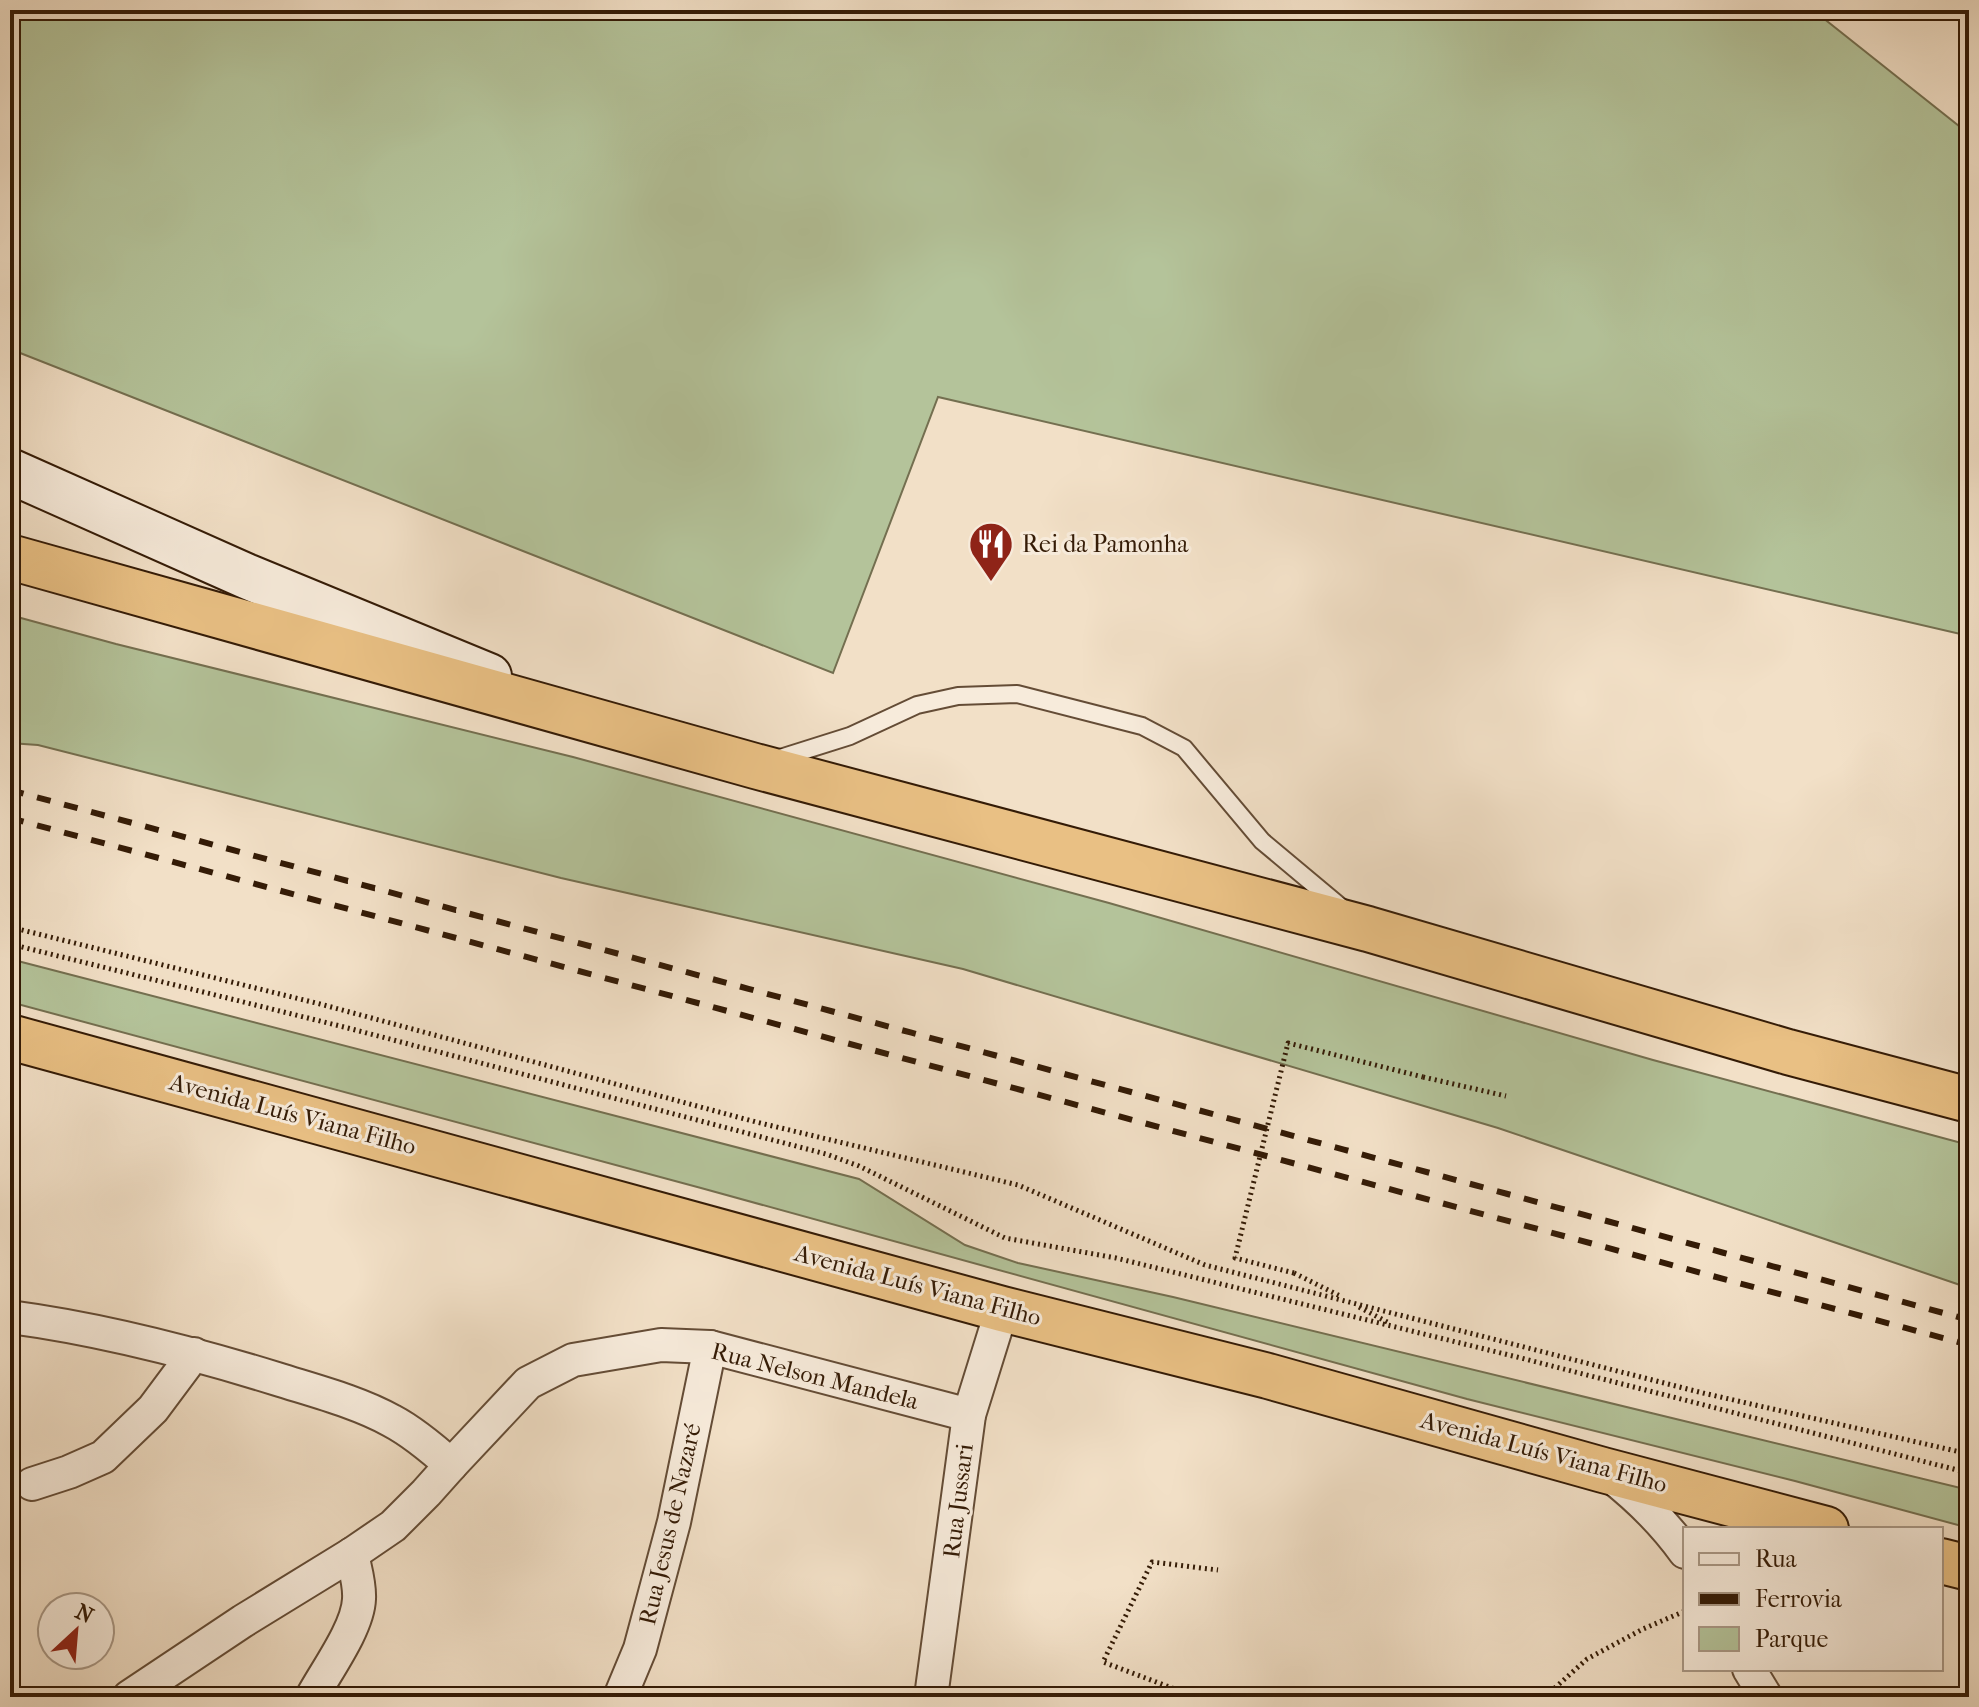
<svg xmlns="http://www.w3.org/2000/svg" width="1979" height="1707" font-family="'IM FELL French Canon',serif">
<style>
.green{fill:#b4c39a;stroke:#746f50;stroke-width:2}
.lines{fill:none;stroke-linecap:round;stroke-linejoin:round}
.service-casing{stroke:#644c36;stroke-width:20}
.minor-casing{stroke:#644c36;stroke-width:36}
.secondary-casing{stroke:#341b06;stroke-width:48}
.trunk-casing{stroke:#341b06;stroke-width:48}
.path{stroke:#341b06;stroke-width:5;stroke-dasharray:2 4;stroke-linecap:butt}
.service{stroke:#f7ebdb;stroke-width:16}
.minor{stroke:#f7ebdb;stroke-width:32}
.secondary{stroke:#f7ebdb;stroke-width:44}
.trunk{stroke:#e9c084;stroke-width:44}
.rail{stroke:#341b06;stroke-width:6;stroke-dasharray:14 14;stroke-linecap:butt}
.path-bridge{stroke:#341b06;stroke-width:5;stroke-dasharray:2 4;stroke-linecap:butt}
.labels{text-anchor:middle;stroke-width:6;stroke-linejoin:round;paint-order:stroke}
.poi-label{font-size:24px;fill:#341b06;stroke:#f7ebdb;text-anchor:start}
.street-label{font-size:24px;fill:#341b06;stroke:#f7ebdb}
</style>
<rect width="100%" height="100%" fill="#f2e0c7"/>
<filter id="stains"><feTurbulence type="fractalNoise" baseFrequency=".0025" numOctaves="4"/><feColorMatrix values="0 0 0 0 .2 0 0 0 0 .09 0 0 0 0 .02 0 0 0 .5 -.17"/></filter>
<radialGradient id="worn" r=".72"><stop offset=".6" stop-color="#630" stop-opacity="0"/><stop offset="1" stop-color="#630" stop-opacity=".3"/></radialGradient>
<g class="green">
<polygon points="10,10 1813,10 1969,134 1969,636 938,397 833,673 10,349"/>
<polygon points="10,615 116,644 573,757 1109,903 1653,1060 1969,1145 1969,1288 1498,1128 963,969 561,878 38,745 10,743"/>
<polygon points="10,959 859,1179 965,1245 1018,1263 1173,1297 1969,1490 1969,1528 1795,1481 1467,1399 701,1188 10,1002"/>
</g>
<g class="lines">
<g class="service-casing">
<polyline id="service" points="774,760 850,736 917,705 958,696 1017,694 1142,726 1184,748 1262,841 1342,908"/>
</g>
<g class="minor-casing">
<g id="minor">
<path d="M10 1317C101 1329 190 1352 277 1379 315 1391 358 1402 392 1421 413 1432 433 1449 451 1465"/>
<path d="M1612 1477C1640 1499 1664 1523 1685 1552"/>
<polyline points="32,1484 69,1472 103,1457 153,1409 194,1354"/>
<polyline points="1749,1669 1766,1697"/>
<polyline points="129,1697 243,1621 352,1554 393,1526 426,1493 451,1465 528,1383 573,1360 661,1345 710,1347 969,1415"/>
<path d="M312 1697C326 1671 358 1628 359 1599 360 1584 355 1569 352 1554"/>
<polyline points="620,1697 640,1649 674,1522 710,1347"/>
<polyline points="931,1697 969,1415 1002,1309"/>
</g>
</g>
<g class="secondary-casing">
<polyline id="secondary" points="10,471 246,576 489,676"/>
</g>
<g class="trunk-casing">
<g id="trunk">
<polyline points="10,557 755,766 1368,929 1788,1052 1969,1100"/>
<polyline points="10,1037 1002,1309 1268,1376 1603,1470 1826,1529"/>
<polyline points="1941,1561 1969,1568"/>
</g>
</g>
<g class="path">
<polyline points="10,927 320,1004 756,1122 1018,1185 1205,1265 1703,1393 1969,1454"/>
<polyline points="10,944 344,1027 826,1154 859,1166 1005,1238 1116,1258 1517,1357 1969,1473"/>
<polyline points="1423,1077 1506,1096"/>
<polyline points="1294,1273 1340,1296"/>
<polyline points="1359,1307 1389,1323"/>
<polyline points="1196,1697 1103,1662 1152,1562 1218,1570"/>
<polyline points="1547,1697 1548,1694 1587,1659 1643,1629 1685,1611"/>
</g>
<use href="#service" class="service"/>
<use href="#minor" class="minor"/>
<use href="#secondary" class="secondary"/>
<use href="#trunk" class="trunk"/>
<g class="rail">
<path d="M10 790C663 966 1317 1141 1969 1320"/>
<polyline points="10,818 1969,1345"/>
</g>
<polyline class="path-bridge" points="1294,1273 1235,1258 1288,1043 1423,1077"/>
</g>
<defs>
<g id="restaurant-pin" transform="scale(2.3)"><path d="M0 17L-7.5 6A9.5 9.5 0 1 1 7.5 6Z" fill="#8f2418" stroke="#f7ebdb"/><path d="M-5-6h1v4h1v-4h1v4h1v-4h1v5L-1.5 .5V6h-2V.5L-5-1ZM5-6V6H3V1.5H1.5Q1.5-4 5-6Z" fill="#fff"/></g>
</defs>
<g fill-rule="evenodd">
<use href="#restaurant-pin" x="991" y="544"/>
</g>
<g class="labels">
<g class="poi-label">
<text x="1022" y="552">Rei da Pamonha</text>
</g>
<g class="street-label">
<text transform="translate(293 1114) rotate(15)" y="8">Avenida Luís Viana Filho</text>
<text transform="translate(918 1285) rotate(15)" y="8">Avenida Luís Viana Filho</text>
<text transform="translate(815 1376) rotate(14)" y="8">Rua Nelson Mandela</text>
<text transform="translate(1544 1452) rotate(15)" y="8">Avenida Luís Viana Filho</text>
<text transform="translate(958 1501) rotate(-83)" y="8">Rua Jussari</text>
<text transform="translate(670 1524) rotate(-77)" y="8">Rua Jesus de Nazaré</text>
</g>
</g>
<rect width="1979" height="1707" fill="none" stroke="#f2e0c7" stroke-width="40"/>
<rect x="12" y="12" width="1955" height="1683" fill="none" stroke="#341b06" stroke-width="4"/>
<rect x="20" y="20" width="1939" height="1667" fill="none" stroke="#341b06" stroke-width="2"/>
<rect x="1683" y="1527" width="260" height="144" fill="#f7ebdb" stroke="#a99886" stroke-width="2"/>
<rect x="1699" y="1553" width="40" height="12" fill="#f7ebdb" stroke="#a99886" stroke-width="2"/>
<text x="1755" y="1567" font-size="24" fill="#341b06">Rua</text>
<rect x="1699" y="1593" width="40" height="12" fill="#341b06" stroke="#a99886" stroke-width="2"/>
<text x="1755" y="1607" font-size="24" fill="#341b06">Ferrovia</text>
<rect x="1699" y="1627" width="40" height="24" fill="#b4c39a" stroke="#a99886" stroke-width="2"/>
<text x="1755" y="1647" font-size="24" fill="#341b06">Parque</text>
<g transform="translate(76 1631) rotate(26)"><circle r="38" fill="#f7ebdb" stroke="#a99886" stroke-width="2"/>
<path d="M0-6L14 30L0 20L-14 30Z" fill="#8f2418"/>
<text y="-12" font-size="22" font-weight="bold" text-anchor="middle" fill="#341b06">N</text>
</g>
<rect width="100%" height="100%" filter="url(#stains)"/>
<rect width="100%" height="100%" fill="url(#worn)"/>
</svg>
